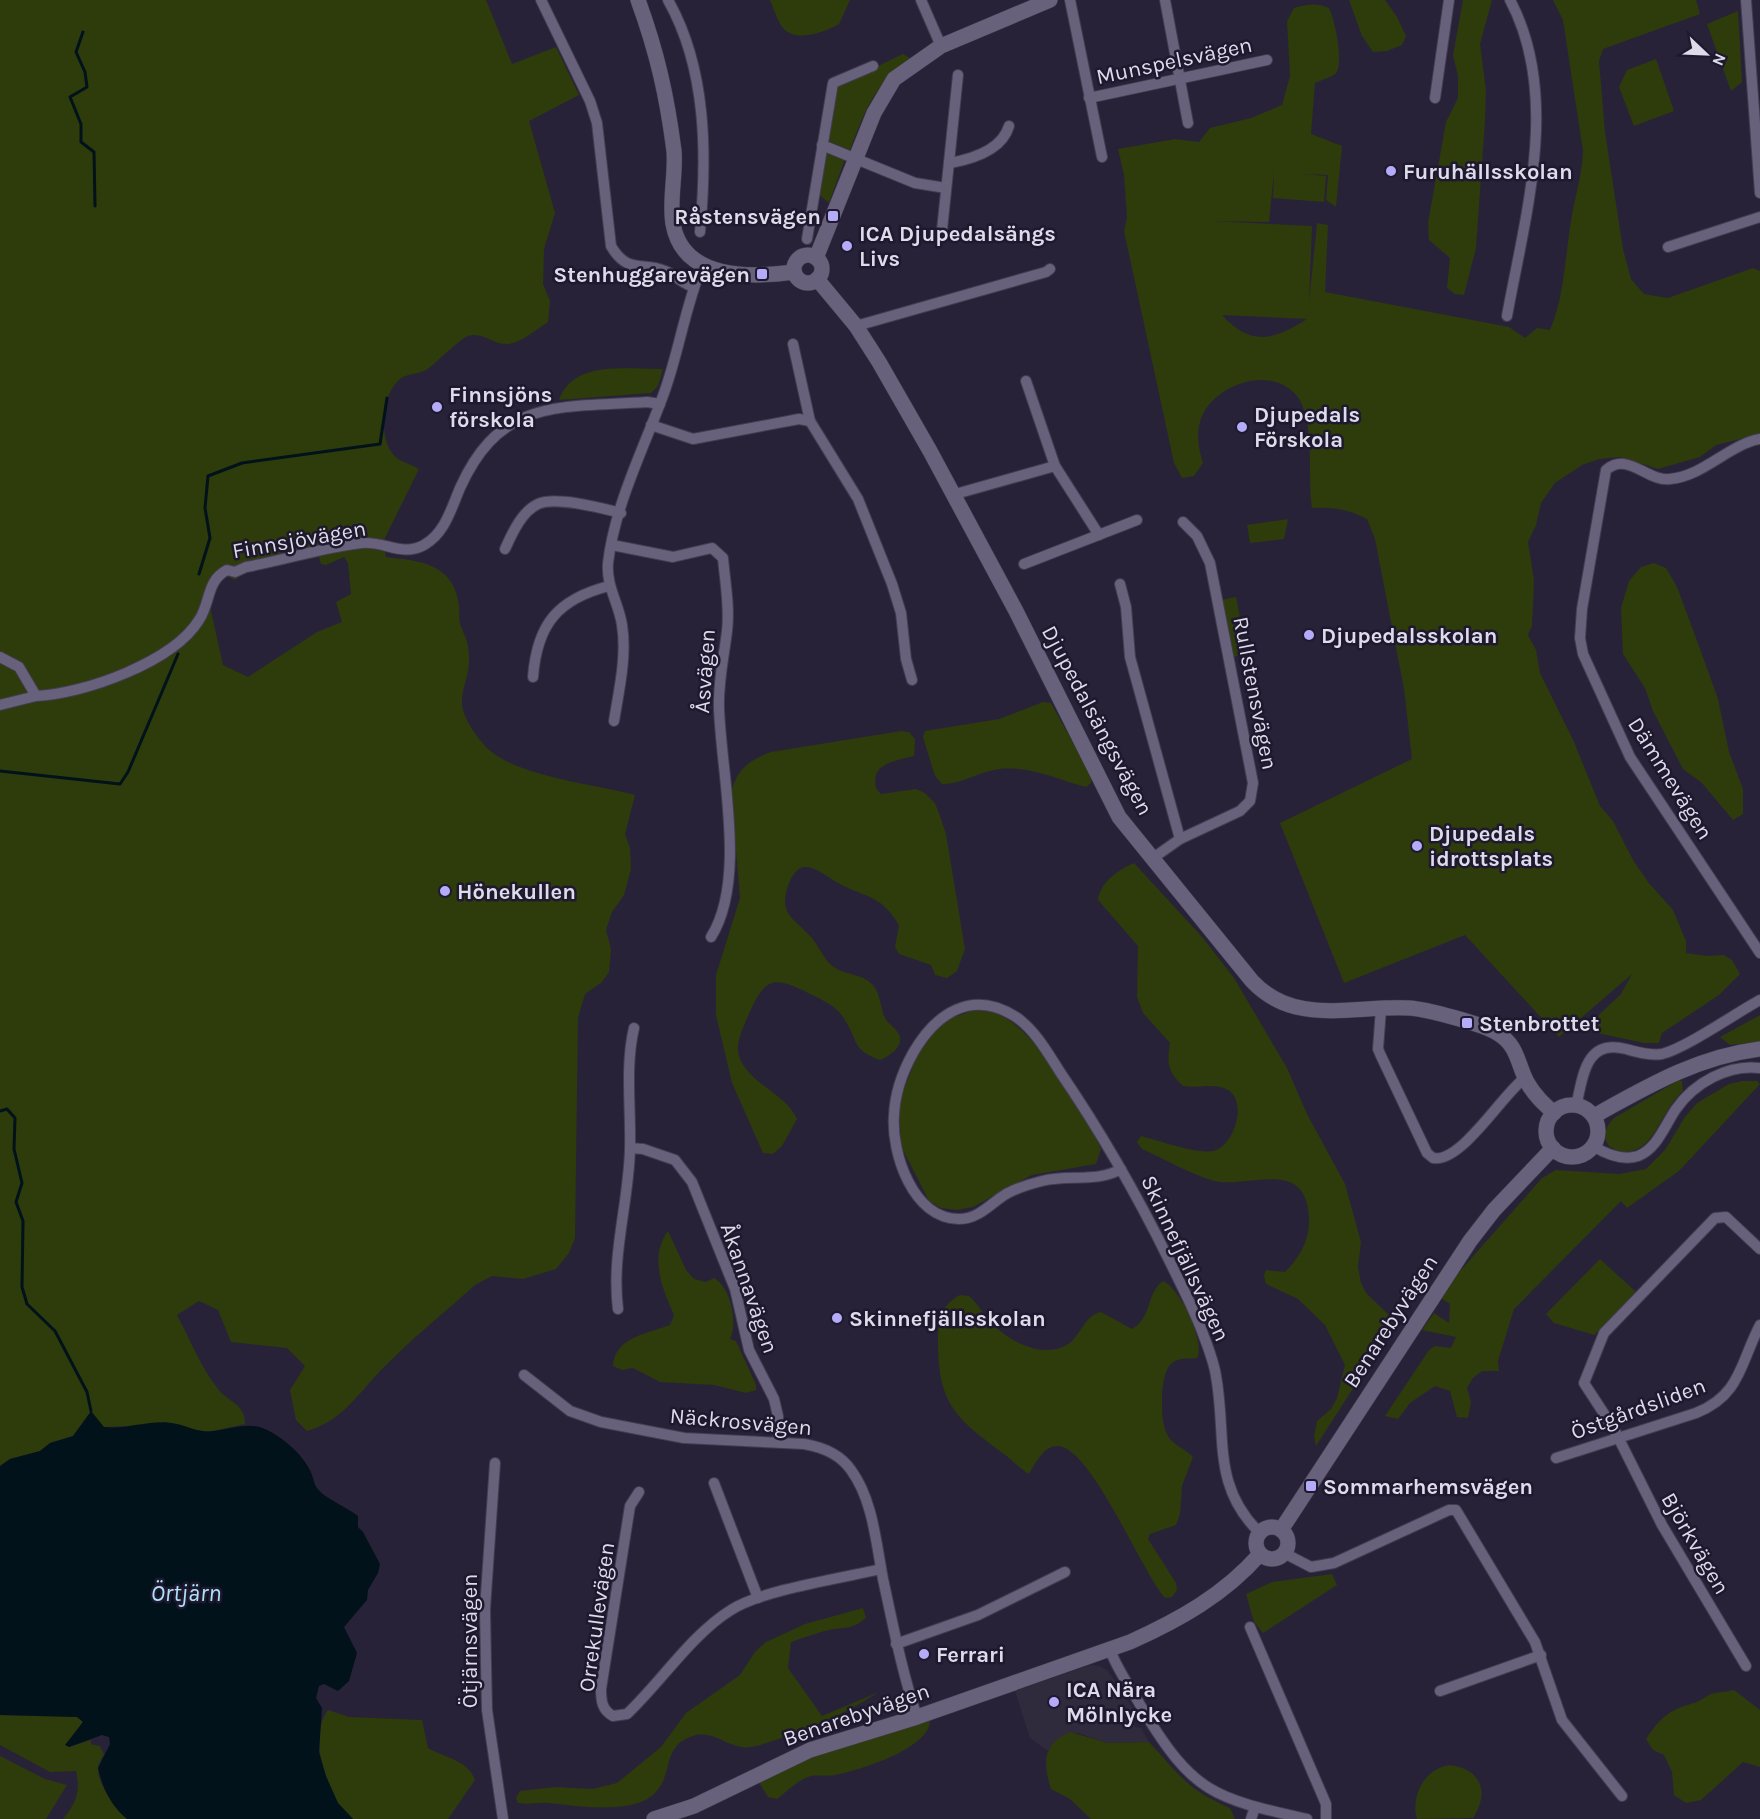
<svg xmlns="http://www.w3.org/2000/svg" width="1760" height="1819" font-family="Karla,sans-serif">
<style>
.commercial{fill:#2f2b3c}
.green{fill:#2e3b0b;fill-rule:evenodd}
.water{fill:#02121a}
.lines{fill:none;stroke-linecap:round;stroke-linejoin:round}
.stream{stroke:#02121a;stroke-width:3}
.street-casing{stroke:#423d50;stroke-width:12}
.secondary-casing{stroke:#423d50;stroke-width:16}
.street{stroke:#67617b;stroke-width:10}
.secondary{stroke:#67617b;stroke-width:15}
.poi-dot{fill:#b5acf9;stroke:#1e192f;stroke-width:2}
.labels{text-anchor:middle;stroke-width:5;stroke-linejoin:round;paint-order:stroke}
.street-label{font-size:22px;fill:#dedbea;stroke:#1e192f}
.poi-label{font-size:22px;font-weight:bold;fill:#dedbea;stroke:#1e192f;text-anchor:start}
.water-label{font-size:24px;font-style:italic;fill:#afe2fa;stroke:#1e192f}
</style>
<rect width="100%" height="100%" fill="#282239"/>
<polygon class="commercial" points="1090,1665 1100,1666 1108,1671 1133,1708 1130,1715 1135,1727 1141,1728 1149,1742 1108,1743 1078,1733 1062,1736 1048,1751 1030,1738 1015,1691"/>
<g class="green">
<path d="M0 0H486L512 64 556 47 579 95 529 121 555 213 544 249 543 284 550 301 548 322C537 329 521 343 508 344 493 345 483 331 468 336 460 339 438 361 429 368 421 374 412 373 403 377 382 390 378 434 392 453 398 462 410 463 419 469L384 540 386 557C420 561 453 563 459 605 460 610 458 617 460 623 464 637 469 639 469 657 470 675 462 686 462 702 461 716 478 739 488 749 519 777 594 784 635 795L625 834 630 848 631 869 624 895 612 912 606 930 611 949 609 972 602 982 585 994 578 1018 575 1238 569 1253 556 1269 523 1279 492 1276 475 1285C444 1313 410 1340 381 1370 358 1394 341 1422 307 1431L296 1420 290 1390 305 1366 287 1348 231 1342 218 1310 199 1301 177 1315C190 1339 201 1368 218 1389 229 1403 245 1403 245 1424L213 1431H194L176 1424 104 1427 50 1443 40 1451 10 1459 0 1466ZM319 557 321 564 326 565 344 557 348 563 351 594 336 602 342 622 317 632 248 677 223 665 209 602 214 587 225 575 235 580 247 570Z"/>
<path d="M770 0H850L839 24C825 32 798 42 785 30 778 24 774 9 770 0Z"/>
<polygon points="1349,0 1385,0 1397,17 1406,36 1402,45 1387,51 1373,52 1362,36"/>
<polygon points="1463,0 1492,0 1480,44 1486,90 1485,121 1476,248 1464,295 1455,294 1447,288 1450,258 1429,240 1428,223 1446,122 1458,98 1458,76 1453,55"/>
<path d="M1553 0H1696L1700 14 1603 49 1599 61 1605 132 1623 249 1631 279 1644 294 1668 298 1753 268 1760 271V434L1716 445 1700 457 1658 469 1620 457 1599 459 1582 465 1555 483 1541 503 1536 525 1528 542 1534 580 1532 626 1528 635 1536 650 1540 673 1574 742 1600 806 1613 821 1633 860 1648 882 1673 910 1686 941V953L1707 956 1724 955 1732 960 1740 974 1719 995 1662 1033 1659 1043H1644L1583 1030 1621 994 1632 974 1559 1037 1465 935 1344 983 1280 823 1412 759 1404 689 1375 539 1367 519C1348 509 1333 507 1312 508 1307 478 1316 421 1297 396 1270 363 1210 386 1200 422 1196 436 1199 450 1203 463L1194 476 1182 478 1174 463 1124 231 1127 217 1124 175 1118 149 1175 139 1199 142 1210 128 1251 118 1282 105 1290 76 1287 21 1294 8C1308 4 1315 3 1329 8 1335 20 1344 62 1336 73 1331 78 1321 80 1315 83L1311 134 1342 146 1336 207 1326 200 1328 175 1302 174 1326 176 1324 202 1273 198 1274 172 1269 222 1212 221 1312 226 1309 302 1317 223 1328 225 1325 292 1509 327 1525 338 1537 328 1550 330C1565 295 1565 253 1572 215 1576 193 1582 174 1583 151L1563 20ZM1222 315 1307 319C1274 340 1251 347 1222 315Z"/>
<polygon points="1738,11 1742,82 1731,91 1707,24"/>
<path d="M903 54 910 58C875 84 865 110 850 150L826 140 836 86Z"/>
<polygon points="1656,59 1674,111 1634,126 1619,87 1627,70"/>
<polygon points="824,150 845,159 829,203 816,192"/>
<path d="M663 369 658 386 651 393 559 400C574 359 628 370 663 369Z"/>
<polygon points="1288,519 1284,539 1250,543 1247,525"/>
<polygon points="1654,563 1666,568 1677,587 1699,646 1718,699 1729,752 1743,789 1743,814 1733,820 1702,783 1683,769 1653,711 1645,688 1623,654 1621,608 1629,581 1641,567"/>
<polygon points="1236,597 1247,654 1233,657 1221,600"/>
<path d="M1043 702 1051 703 1091 775V783L1086 787C1057 780 1032 766 1000 769 980 771 960 785 942 784L935 776 923 737 925 731 999 719Z"/>
<path d="M901 731 909 732 915 739 914 756C895 761 870 763 876 788L881 794 916 789 925 793 935 803 940 816 946 834 965 949 957 971 947 978 935 975 931 965 899 954 895 947 899 925C881 895 867 898 840 884 822 875 802 851 789 883 777 915 795 918 811 937 820 947 825 963 837 969 847 974 862 975 871 983 880 991 880 1005 884 1016 887 1023 891 1024 896 1030 908 1043 892 1055 880 1060 850 1049 859 1040 843 1017 835 1005 822 1000 810 994 773 975 765 977 748 1016 743 1028 735 1043 739 1056 749 1085 785 1092 797 1119L782 1146 773 1154 763 1153 732 1083 716 1015V975L740 898 731 792C737 769 750 760 771 752Z"/>
<path d="M1134 863 1203 938 1234 978 1287 1068 1307 1114 1345 1184 1361 1242 1358 1267 1361 1283 1366 1293 1390 1316 1394 1325 1316 1446 1314 1437 1317 1421 1331 1409 1337 1398 1345 1365 1325 1325 1298 1299 1266 1284 1264 1276 1266 1270 1285 1272C1299 1258 1310 1240 1309 1219 1307 1156 1249 1189 1214 1181 1190 1174 1165 1159 1142 1149L1137 1142 1141 1136C1160 1141 1196 1154 1213 1151 1234 1147 1248 1102 1228 1090 1214 1082 1198 1089 1183 1086 1167 1071 1167 1064 1170 1043L1143 1013 1137 997 1138 946 1098 900C1101 881 1117 871 1134 863Z"/>
<path d="M974 1010C984 1011 993 1011 1002 1016 1038 1034 1085 1112 1101 1149L1096 1164 1032 1175 973 1207 957 1210 941 1208 929 1201 901 1146 899 1102 919 1051 944 1021Z"/>
<polygon points="1760,1015 1760,1042 1730,1045 1720,1037"/>
<path d="M1679 1080 1682 1081 1683 1091C1665 1106 1658 1136 1641 1147 1617 1161 1591 1141 1614 1118Z"/>
<polygon points="1742,1081 1757,1081 1760,1084 1679,1171 1627,1208 1621,1201 1514,1309 1498,1361 1499,1371 1482,1371 1473,1378 1467,1388 1471,1402 1468,1418 1457,1417 1450,1391 1435,1386 1410,1403 1398,1419 1385,1416 1429,1350 1435,1346 1451,1348 1456,1337 1422,1330 1434,1313 1449,1323 1450,1304 1441,1298 1447,1286 1542,1178 1556,1170 1619,1174 1646,1169 1665,1150 1685,1117 1697,1103 1729,1084"/>
<path d="M668 1231 686 1270 694 1279 706 1282 714 1278C731 1288 738 1322 730 1339L736 1341 756 1385V1390L746 1393 714 1385 660 1382 633 1368 622 1370 613 1366C615 1336 648 1334 670 1325L674 1315C662 1288 649 1257 668 1231Z"/>
<polygon points="1600,1259 1636,1292 1594,1335 1554,1323 1546,1314"/>
<path d="M1163 1281C1179 1287 1206 1342 1197 1358 1188 1359 1178 1357 1171 1364 1160 1373 1160 1420 1166 1432 1171 1445 1185 1448 1193 1457L1182 1486 1180 1514 1176 1525 1150 1534 1148 1539 1176 1583 1177 1590 1172 1597 1165 1598C1141 1571 1091 1447 1058 1446 1044 1445 1035 1464 1029 1474 1019 1468 1013 1461 1004 1454 956 1418 938 1405 938 1341 938 1320 940 1306 960 1295L969 1296C978 1304 984 1315 993 1324 1011 1344 1050 1361 1072 1341 1083 1330 1085 1316 1101 1312L1132 1329C1152 1318 1146 1293 1163 1281Z"/>
<polygon points="1332,1574 1337,1585 1263,1633 1254,1622 1246,1594 1272,1582"/>
<path d="M863 1608 866 1618C852 1630 844 1627 829 1630 816 1633 803 1638 791 1642L788 1668 822 1716 879 1692C845 1714 814 1727 776 1740 765 1743 752 1749 741 1747 724 1744 711 1730 693 1736 661 1746 674 1774 655 1793 634 1815 577 1806 549 1803 538 1802 529 1805 518 1803L516 1798 520 1791 556 1787 592 1789 617 1783 661 1747 686 1713 740 1675 755 1652 766 1642 805 1624Z"/>
<path d="M1734 1690 1760 1710V1767L1743 1762 1701 1800 1686 1803 1674 1795 1672 1772 1664 1755 1653 1750 1646 1739C1660 1718 1670 1709 1694 1703 1699 1702 1705 1697 1711 1694 1718 1692 1726 1692 1734 1690Z"/>
<path d="M328 1710 349 1717 422 1720 428 1748C445 1758 468 1760 475 1780L448 1819H353C348 1812 341 1808 337 1801 323 1776 310 1736 328 1710Z"/>
<path d="M0 1715 77 1717 83 1721 69 1747 91 1740V1744L100 1746 104 1754C102 1758 98 1764 98 1768 97 1783 116 1810 127 1819H63C76 1803 81 1792 76 1771L50 1772 0 1745Z"/>
<path d="M930 1719C932 1748 860 1770 835 1775 827 1777 816 1774 808 1777 797 1781 786 1792 777 1799L768 1797 757 1779 800 1760Z"/>
<path d="M1070 1732 1108 1743 1149 1742C1180 1775 1186 1789 1230 1808L1235 1819H1091L1070 1799 1051 1789C1043 1764 1042 1744 1070 1732Z"/>
<polygon points="0,1756 45,1779 67,1785 46,1819 0,1819"/>
<path d="M1450 1765C1481 1769 1490 1792 1473 1818L1417 1819C1410 1796 1425 1768 1450 1765Z"/>
</g>
<path class="water" d="M91 1411 104 1427C128 1430 153 1418 177 1424 190 1427 200 1433 213 1431 247 1426 256 1418 287 1443 296 1450 308 1463 312 1475 314 1480 314 1484 317 1488 325 1499 347 1507 358 1516V1527L363 1532 380 1564 378 1573 368 1590 367 1600 344 1627 357 1653 349 1681 338 1691 324 1684 319 1686 316 1698 322 1708 319 1752 326 1776 338 1803 353 1819H127C111 1806 102 1787 98 1768L110 1744 109 1737 102 1735 69 1747 65 1745 83 1722 77 1717 0 1715V1466L10 1459 40 1451 50 1443 73 1436Z"/>
<g class="lines">
<g class="stream">
<polyline points="83,32 76,52 85,72 87,87 70,97 81,124 81,142 94,152 95,206"/>
<polyline points="199,574 210,538 205,508 208,476 242,463 380,444 387,398"/>
<polyline points="0,771 120,784 128,772 178,654"/>
<polyline points="0,1111 7,1109 15,1118 14,1149 22,1183 16,1202 23,1221 22,1287 27,1304 55,1331 87,1392 91,1411"/>
</g>
<g class="street-casing">
<g id="street">
<path d="M541 0 590 101 597 123 611 246C628 275 643 261 665 271 676 275 682 284 694 287"/>
<path d="M668 0C707 69 707 155 700 232"/>
<polyline points="921,0 941,46"/>
<polyline points="1070,0 1102,157"/>
<polyline points="1165,0 1188,123"/>
<polyline points="1746,0 1760,193"/>
<polyline points="1089,98 1267,60"/>
<polyline points="1435,98 1449,0"/>
<polyline points="822,145 915,183 946,188"/>
<path d="M950 163C972 159 1002 150 1009 126"/>
<polyline points="942,230 958,75"/>
<polyline points="807,239 833,83 873,66"/>
<polyline points="1668,247 1760,217"/>
<path d="M1507 316C1525 216 1561 96 1510 0"/>
<polyline points="856,326 1046,272 1050,269"/>
<polyline points="793,344 810,421 858,499 892,584 901,613 906,659 912,680"/>
<polyline points="1026,381 1055,466 1099,535"/>
<polyline points="651,425 693,439 799,419 810,421"/>
<path d="M1760 439C1728 445 1704 476 1670 479 1647 482 1628 451 1606 470L1582 609 1580 638 1583 654 1630 757 1760 953"/>
<polyline points="952,495 1055,466"/>
<path d="M612 545 673 557 712 548 723 558C725 582 730 607 727 631 724 657 718 681 719 708 721 773 747 880 711 937"/>
<path d="M505 549C512 534 521 512 538 504 556 496 601 508 621 513"/>
<polyline points="1024,564 1137,520"/>
<polyline points="1120,584 1126,607 1130,657 1180,839"/>
<path d="M0 657 19 667 36 696C84 694 173 662 199 620 211 602 206 581 227 570L235 572 246 567C285 560 324 547 362 543 385 541 402 557 424 545 445 533 451 509 460 488 501 397 560 408 647 402L660 404"/>
<path d="M533 677C537 624 558 599 609 586"/>
<polyline points="0,705 36,696"/>
<path d="M614 721C619 690 627 656 622 625 619 604 606 586 608 563 615 504 644 448 664 393 679 352 685 307 702 266"/>
<polyline points="1153,858 1180,839 1240,811 1250,801 1253,783 1210,563 1197,536 1183,522"/>
<path d="M1381 1009 1378 1049 1381 1056 1427 1153 1433 1158C1461 1164 1504 1092 1525 1078"/>
<path d="M1576 1106C1583 1079 1584 1038 1626 1049 1637 1052 1650 1056 1662 1054 1686 1048 1736 1013 1760 1000"/>
<path d="M1593 1146C1606 1154 1623 1161 1638 1156 1657 1149 1665 1125 1676 1109 1694 1083 1728 1064 1760 1068"/>
<polyline points="630,1148 643,1149 675,1160 692,1182 735,1289 749,1350 774,1399 778,1416 778,1442"/>
<path d="M1121 1169C1097 1183 1069 1174 1042 1181 1030 1184 1017 1188 1006 1194 991 1203 979 1219 959 1219 913 1219 891 1153 894 1115 895 1093 903 1071 913 1053 936 1013 972 989 1016 1017 1035 1030 1048 1053 1060 1072 1101 1132 1137 1195 1169 1260 1181 1285 1194 1309 1203 1334 1208 1347 1214 1362 1216 1376 1227 1436 1211 1486 1260 1533"/>
<path d="M618 1309C611 1255 629 1202 630 1148 631 1108 625 1066 634 1028"/>
<path d="M524 1375 570 1411 601 1422 684 1438 804 1444C822 1447 840 1454 851 1470 873 1500 876 1543 883 1579 893 1625 902 1672 917 1717"/>
<path d="M1556 1458 1696 1413C1741 1395 1740 1363 1760 1325"/>
<polyline points="495,1463 485,1609 486,1664 487,1710 503,1819"/>
<polyline points="714,1483 758,1598"/>
<path d="M639 1492 630 1506 601 1689C601 1701 602 1710 613 1716L627 1714C661 1682 692 1634 731 1610 761 1590 843 1578 881 1569"/>
<polyline points="1284,1553 1311,1567 1334,1563 1449,1510 1456,1510 1535,1642 1562,1720 1622,1796"/>
<polyline points="1250,1627 1326,1804 1326,1819"/>
<polyline points="896,1644 978,1615 1065,1572"/>
<path d="M1110 1650C1118 1671 1132 1690 1143 1710 1194 1794 1214 1798 1307 1819"/>
<polyline points="1746,1666 1662,1525 1614,1429 1584,1383 1604,1333 1715,1218 1726,1217 1760,1249"/>
<polyline points="1440,1691 1541,1655"/>
<polyline points="1251,1819 1255,1807"/>
</g>
</g>
<g class="secondary-casing">
<g id="secondary">
<path d="M638 0C657 52 667 96 674 151 676 175 669 200 673 224 683 280 750 278 794 272"/>
<circle cx="808" cy="269" r="14"/>
<polyline points="816,258 874,113 894,79 941,46 1050,0"/>
<path d="M817 279 856 326 879 362 930 451 1016 611 1119 817 1252 981C1295 1027 1354 1005 1409 1008 1426 1009 1483 1024 1497 1033 1518 1045 1517 1063 1527 1082 1534 1095 1544 1104 1554 1113"/>
<circle cx="1572" cy="1131" r="26"/>
<path d="M1594 1116C1648 1086 1697 1057 1760 1049"/>
<circle cx="1272" cy="1543" r="16"/>
<polyline points="1281,1530 1470,1241 1494,1210 1553,1148"/>
<path d="M654 1819 694 1806 810 1750 917 1717 1130 1642C1179 1620 1224 1595 1260 1554"/>
</g>
</g>
<use href="#street" class="street"/>
<use href="#secondary" class="secondary"/>
</g>
<g class="poi-dot">
<circle cx="1391" cy="171" r="6"/>
<rect x="827" y="210" width="12" height="12" rx="3"/>
<circle cx="847" cy="246" r="6"/>
<rect x="756" y="268" width="12" height="12" rx="3"/>
<circle cx="437" cy="407" r="6"/>
<circle cx="1242" cy="427" r="6"/>
<circle cx="1309" cy="635" r="6"/>
<circle cx="1417" cy="846" r="6"/>
<circle cx="445" cy="891" r="6"/>
<rect x="1461" y="1017" width="12" height="12" rx="3"/>
<circle cx="837" cy="1318" r="6"/>
<rect x="1305" y="1480" width="12" height="12" rx="3"/>
<circle cx="924" cy="1654" r="6"/>
<circle cx="1054" cy="1702" r="6"/>
</g>
<g class="labels">
<g class="street-label">
<text transform="translate(1174 60) rotate(-12)" y="8">Munspelsvägen</text>
<text transform="translate(299 539) rotate(-10)" y="8">Finnsjövägen</text>
<text transform="translate(704 671) rotate(-86)" y="8">Åsvägen</text>
<text transform="translate(1256 693) rotate(79)" y="8">Rullstensvägen</text>
<text transform="translate(1098 720) rotate(62)" y="8">Djupedalsängsvägen</text>
<text transform="translate(1671 778) rotate(58)" y="8">Dämmevägen</text>
<text transform="translate(1186 1258) rotate(65)" y="8">Skinnefjällsvägen</text>
<text transform="translate(750 1288) rotate(71)" y="8">Åkannavägen</text>
<text transform="translate(1390 1321) rotate(-57)" y="8">Benarebyvägen</text>
<text transform="translate(1638 1408) rotate(-20)" y="8">Östgårdsliden</text>
<text transform="translate(741 1421) rotate(5)" y="8">Näckrosvägen</text>
<text transform="translate(1696 1543) rotate(60)" y="8">Björkvägen</text>
<text transform="translate(596 1617) rotate(-82)" y="8">Orrekullevägen</text>
<text transform="translate(469 1641) rotate(-90)" y="8">Ötjärnsvägen</text>
<text transform="translate(856 1714) rotate(-19)" y="8">Benarebyvägen</text>
</g>
<g class="poi-label">
<text x="1403" y="179">Furuhällsskolan</text>
<text x="821" y="224" text-anchor="end">Råstensvägen</text>
<text x="859" y="241">ICA Djupedalsängs<tspan x="859" dy="25">Livs</tspan></text>
<text x="750" y="282" text-anchor="end">Stenhuggarevägen</text>
<text x="449" y="402">Finnsjöns<tspan x="449" dy="25">förskola</tspan></text>
<text x="1254" y="422">Djupedals<tspan x="1254" dy="25">Förskola</tspan></text>
<text x="1321" y="643">Djupedalsskolan</text>
<text x="1429" y="841">Djupedals<tspan x="1429" dy="25">idrottsplats</tspan></text>
<text x="457" y="899">Hönekullen</text>
<text x="1479" y="1031">Stenbrottet</text>
<text x="849" y="1326">Skinnefjällsskolan</text>
<text x="1323" y="1494">Sommarhemsvägen</text>
<text x="936" y="1662">Ferrari</text>
<text x="1066" y="1697">ICA Nära<tspan x="1066" dy="25">Mölnlycke</tspan></text>
</g>
<g class="water-label">
<text x="186" y="1601">Örtjärn</text>
</g>
</g>
<g transform="translate(1706 54) rotate(113)" stroke="#1e192f" stroke-width="4.5" paint-order="stroke">
<path d="M0-4.5L10 22L0 15L-10 22Z" fill="#dedbea"/>
<text y="-9" font-size="16" font-weight="bold" text-anchor="middle" fill="#dedbea">N</text>
</g>
</svg>
